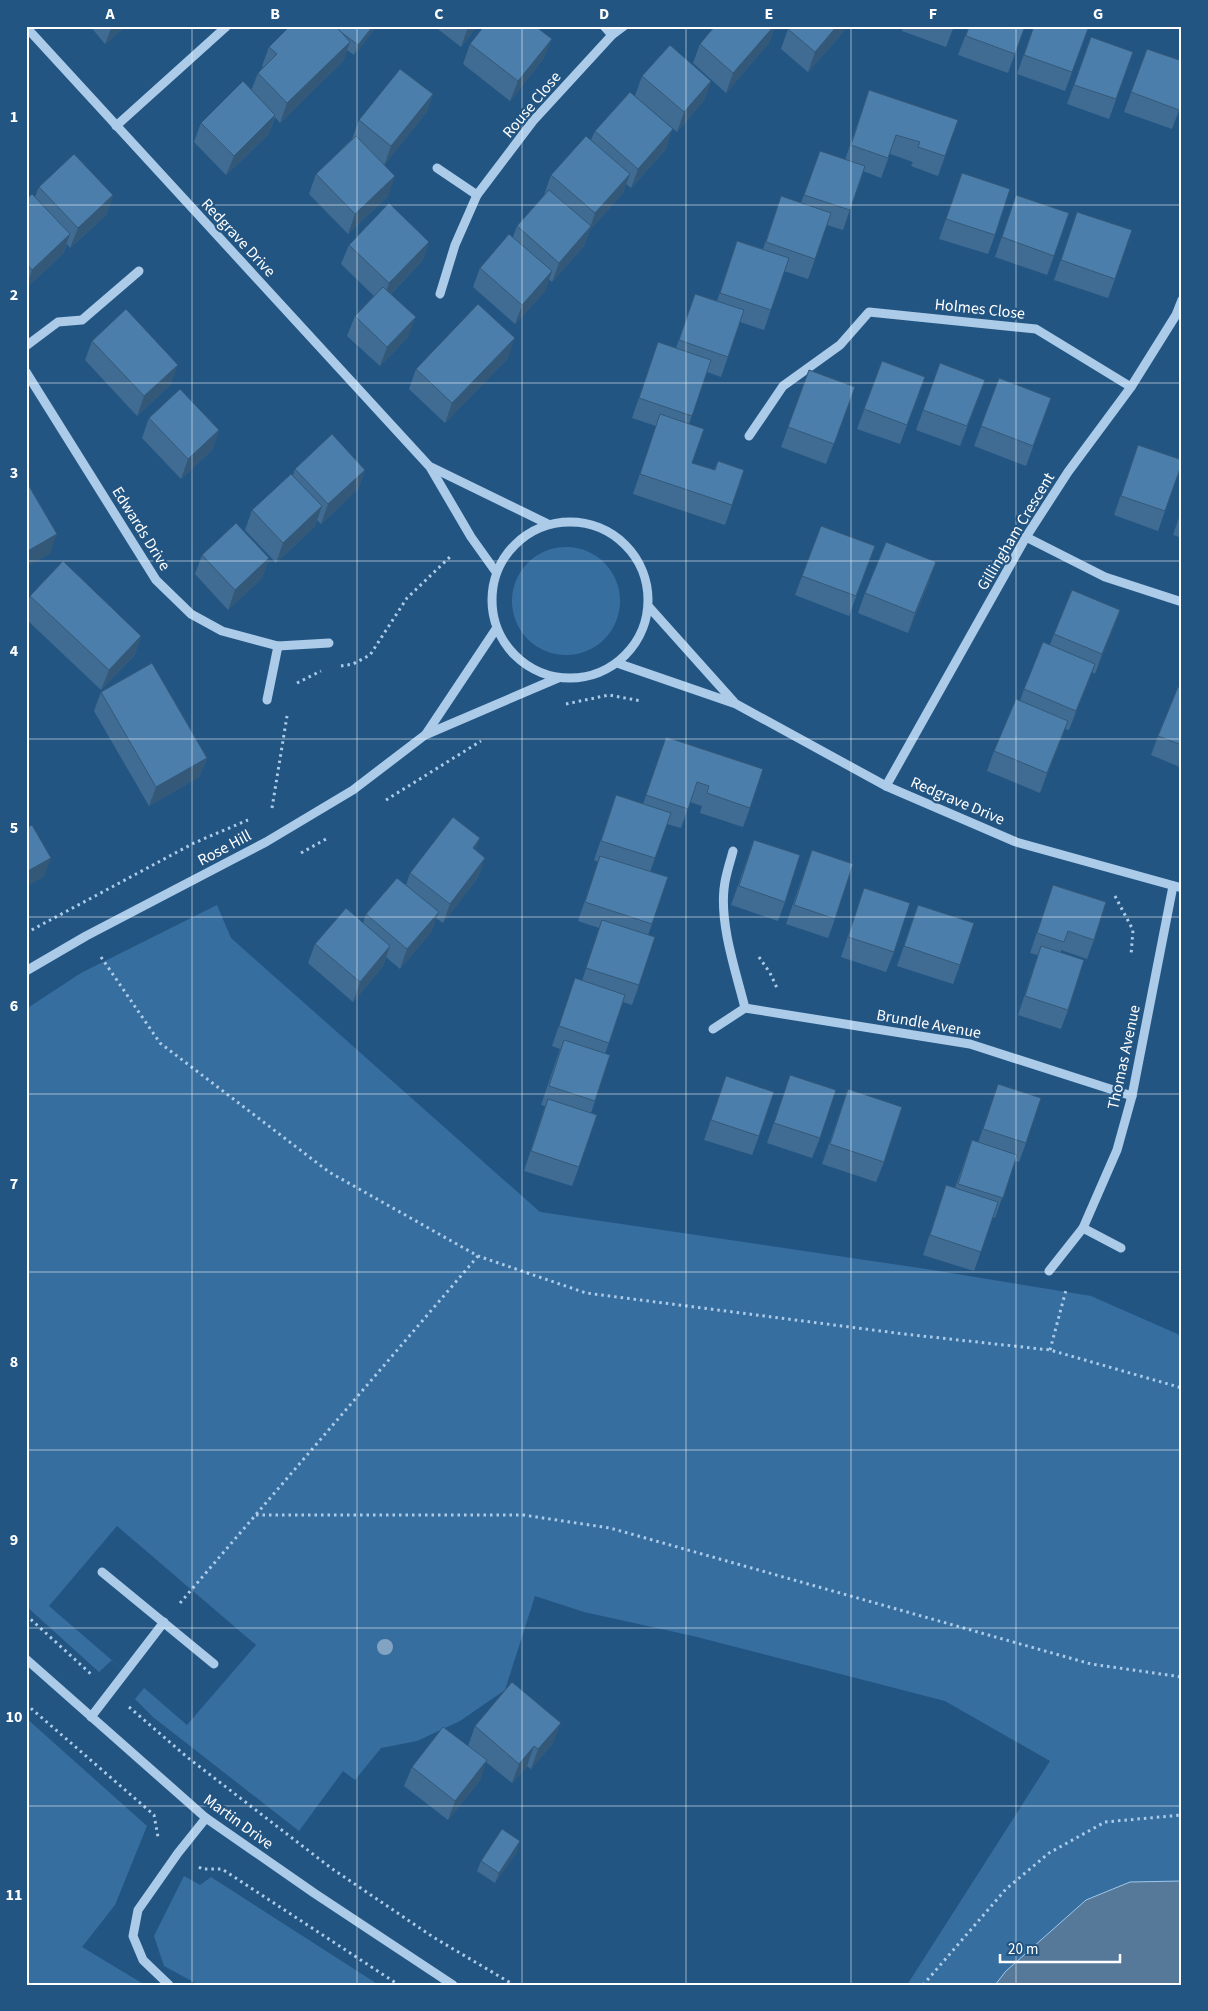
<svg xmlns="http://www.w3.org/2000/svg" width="1208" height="2011" font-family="'Source Sans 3',sans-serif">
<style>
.green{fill:#376ea0;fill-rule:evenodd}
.water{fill:#56799a;stroke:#9fc7e9}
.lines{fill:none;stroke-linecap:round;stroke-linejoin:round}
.path{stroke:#abcbe8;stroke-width:3;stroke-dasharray:2.5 4;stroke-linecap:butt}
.minor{stroke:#abcbe8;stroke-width:9}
.tree{fill:#82a4c2}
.wall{fill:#406c93}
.shaded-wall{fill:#345878}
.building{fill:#4b7eab;stroke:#345878}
.grid{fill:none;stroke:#fff;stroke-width:1;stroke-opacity:0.55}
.labels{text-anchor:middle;stroke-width:4.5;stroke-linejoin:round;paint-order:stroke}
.street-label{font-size:16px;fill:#fff;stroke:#235583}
.neatline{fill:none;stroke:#fff;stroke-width:2}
.grid-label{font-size:16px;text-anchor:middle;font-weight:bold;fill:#fff}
</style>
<rect width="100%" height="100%" fill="#235583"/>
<g class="green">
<circle cx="566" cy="601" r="54"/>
<path d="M217 905 231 938 540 1212 926 1269 1091 1296 1182 1336V1985H907L1050 1761 945 1701 693 1636 584 1612 535 1596 505 1690 460 1721 417 1741 381 1748 355 1780 343 1771 299 1831 153 1717 135 1699 144 1688 112 1660 99 1672 26 1606V1009L81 973ZM117 1526 256 1645 187 1725 49 1606Z"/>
<polygon points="26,1718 147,1826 115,1905 82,1947 145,1985 26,1985"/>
<polygon points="184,1876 200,1885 211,1877 379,1985 199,1985 164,1966 154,1936"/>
</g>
<polygon class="water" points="1182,1881 1182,1985 995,1985 1006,1971 1086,1900 1130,1882"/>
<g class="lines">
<g class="path">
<polyline points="341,666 353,664 370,655 407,598 452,555"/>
<polyline points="297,683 321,671"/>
<polyline points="566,704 609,695 641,701"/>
<polyline points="386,800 481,741"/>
<polyline points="272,808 287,716"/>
<polyline points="301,853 326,839"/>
<polyline points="1115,896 1133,930 1131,955"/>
<polyline points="26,933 194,843 248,820"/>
<polyline points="101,957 160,1043 329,1172 478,1256 586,1293 904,1334 1050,1350 1182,1388"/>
<polyline points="759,957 770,973 777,988"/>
<polyline points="1050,1350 1066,1290"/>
<polyline points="256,1515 523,1515 610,1528 1091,1664 1182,1677"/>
<polyline points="180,1603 478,1256"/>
<polyline points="26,1615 92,1675"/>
<polyline points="26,1704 154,1815 158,1837"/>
<polyline points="129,1707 187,1757 331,1868 433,1937 514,1985"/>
<polyline points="199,1867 202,1869 222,1869 399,1985"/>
<polyline points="923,1985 1006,1889 1049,1853 1105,1822 1182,1815"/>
</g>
<g class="minor">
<polyline points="604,26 612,35"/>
<polyline points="26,27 430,467 471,537 496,572"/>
<polyline points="116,126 227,26"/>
<polyline points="437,168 477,195"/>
<polyline points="440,294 455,245 477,195 533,121 612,35 624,26"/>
<polyline points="26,346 58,322 82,320 139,271"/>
<polyline points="26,372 156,580 191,614 222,631 278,646 329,643"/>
<polyline points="749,436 783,386 840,345 869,312 1036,329 1131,387"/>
<polyline points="431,467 548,524"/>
<circle cx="570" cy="600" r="78"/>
<polyline points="1026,537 1105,577 1182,602"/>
<polyline points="649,607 734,702"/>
<polyline points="617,663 736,704 886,786 1016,842 1182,888"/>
<polyline points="267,700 278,646"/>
<polyline points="426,734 496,629"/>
<polyline points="886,786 1026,537 1068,472 1131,387 1176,315 1182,300"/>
<polyline points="26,971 86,936 266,842 353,790 425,735 558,678"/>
<polyline points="745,1008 970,1044 1132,1096"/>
<path d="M713 1029 745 1008C736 972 720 926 724 889 725 876 730 863 733 851"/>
<polyline points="1083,1228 1117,1150 1132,1096 1173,886"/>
<polyline points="1049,1271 1083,1228 1121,1248"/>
<polyline points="102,1572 214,1664"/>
<polyline points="26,1659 206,1818 314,1893 453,1985"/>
<polyline points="91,1717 164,1622"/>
<polyline points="169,1985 143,1960 133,1936 138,1910 178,1853 206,1818"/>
</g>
</g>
<circle class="tree" cx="385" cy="1647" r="8"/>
<g class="wall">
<polygon points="90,26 126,26 105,44"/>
<polygon points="375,26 373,31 354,55 347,50 343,61 280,123 275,117 268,135 226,175 194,142 201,123 251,91 258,73 263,67 262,66 269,47 303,28"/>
<polygon points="434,26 477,26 461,47"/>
<polygon points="714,26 775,26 769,43 726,93 693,63 700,44 713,28"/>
<polygon points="903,26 954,26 946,47 902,31"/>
<polygon points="969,26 1025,26 1008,73 958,55"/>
<polygon points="1034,26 1089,26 1065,91 1017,74"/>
<polygon points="788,29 844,31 808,72 781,49"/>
<polygon points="1091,37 1133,52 1109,119 1067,104"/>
<polygon points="470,44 544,58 510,101 463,64"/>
<polygon points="1147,49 1182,102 1172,129 1124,112"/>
<polygon points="642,76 711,81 704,100 677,132 635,96"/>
<polygon points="869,90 945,156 938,176 911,166 913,162 890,154 881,178 863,171 843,230 827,225 808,279 784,271 764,330 740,322 721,377 707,372 689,424 692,463 714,470 718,461 732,505 725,525 633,494 656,426 632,418 658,342 676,348 695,294 717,301 737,241 763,249 781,196 801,203 820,151 845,160"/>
<polygon points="433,94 426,113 384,165 388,196 348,234 309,194 316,174 352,139 359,120"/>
<polygon points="595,131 666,149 631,188 626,184 623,193 589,231 584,246 552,282 549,279 545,291 515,324 473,287 480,268 513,237 517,226 544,195 551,175 591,140"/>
<polygon points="962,173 995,235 988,254 939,239"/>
<polygon points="39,187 113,195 106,215 70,248 67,244 63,254 26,288 26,199 35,197"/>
<polygon points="1016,195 1054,256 1047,275 995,257"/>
<polygon points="1077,212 1115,279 1108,298 1054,280"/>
<polygon points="429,242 422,261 391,294 408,337 380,366 347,336 355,316 374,296 341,264 349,245"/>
<polygon points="92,341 171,384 137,416 85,360"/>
<polygon points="508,358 445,423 409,389 416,369"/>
<polygon points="882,361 925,377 900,444 857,429"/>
<polygon points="940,363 985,380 960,446 916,430"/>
<polygon points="809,370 855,387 826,464 781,447"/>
<polygon points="999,378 1051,398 1026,466 974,446"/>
<polygon points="149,418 219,430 212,450 181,479 142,438"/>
<polygon points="1138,445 1165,511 1158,531 1114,515"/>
<polygon points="295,469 365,470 358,489 321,524 317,520 315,526 276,563 245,530 252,510 293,475"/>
<polygon points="1182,509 1182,538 1173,535"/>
<polygon points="821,526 875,546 849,616 795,595"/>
<polygon points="202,555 269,558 262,578 228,610 195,574"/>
<polygon points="929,582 908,633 858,613 865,593"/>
<polygon points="30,596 141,636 134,656 101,690 26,619 26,606"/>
<polygon points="1120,610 1095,674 1092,672 1069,730 1065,729 1040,793 987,771 994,751 1020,701 1024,689 1050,645 1054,634"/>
<polygon points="1182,689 1182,768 1151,755 1158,736"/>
<polygon points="101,692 207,758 199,777 149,806 94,711"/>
<polygon points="666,737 750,808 743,827 700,813 702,806 690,802 681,828 667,824 650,872 652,924 648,935 639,985 632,1005 623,1002 605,1054 595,1101 591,1113 579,1167 572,1186 524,1171 545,1106 541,1105 560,1049 552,1046 575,978 582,981 599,928 578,921 598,862 594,860 616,795 643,804"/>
<polygon points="754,840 785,902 778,921 731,905"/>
<polygon points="476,850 485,858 478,877 443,923 436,918 431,932 400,969 386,957 383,966 353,1002 308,963 315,944 363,923 366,914 406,885 410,873"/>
<polygon points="812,850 835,919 828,938 786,924"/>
<polygon points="1053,885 1094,940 1087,959 1061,950 1061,952 1068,1010 1061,1029 1018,1015 1038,955 1030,953"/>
<polygon points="864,888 894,952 886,972 841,957"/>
<polygon points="918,905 960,965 953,984 897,966"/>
<polygon points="790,1075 820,1138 812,1158 767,1143"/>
<polygon points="726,1076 759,1136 752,1155 704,1140"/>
<polygon points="998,1084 1026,1143 1019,1162 1015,1161 995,1218 993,1217 974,1271 923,1255 946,1185 955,1188 972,1140 978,1143"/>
<polygon points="848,1089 884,1162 876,1182 822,1164"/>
<polygon points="1182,1239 1182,1249 1179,1248"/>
<polygon points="475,1726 553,1743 531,1769 527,1766 512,1783 486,1762 480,1780 448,1820 404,1786 412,1767 468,1746"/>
<polygon points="517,1851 495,1883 477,1871 481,1861"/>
</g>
<g class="shaded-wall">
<polygon points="112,26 126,26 105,44"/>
<polygon points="373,26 375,26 373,31 354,55 358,45"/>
<polygon points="469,26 477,26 461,47 468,27"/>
<polygon points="774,26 775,26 769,43 726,93 733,73"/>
<polygon points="837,26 845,26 844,31 808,72 815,52"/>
<polygon points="552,39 544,58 510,101 518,81"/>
<polygon points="350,42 343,61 280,123 287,103"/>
<polygon points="711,81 704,100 677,132 684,112"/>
<polygon points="433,94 426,113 384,166 391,146"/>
<polygon points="275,115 268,135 226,175 234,156"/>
<polygon points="673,129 666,149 631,188 638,169"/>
<polygon points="630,174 623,193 589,231 584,246 552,282 559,263 590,228 595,213"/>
<polygon points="395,176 388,196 348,234 355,214"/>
<polygon points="113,195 106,215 70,248 78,228"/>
<polygon points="70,234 63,254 26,288 32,270"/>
<polygon points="429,242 422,261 382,303 389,283"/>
<polygon points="552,271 545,291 515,324 522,305"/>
<polygon points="416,317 408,337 380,366 387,347"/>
<polygon points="515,338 508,358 445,423 452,403"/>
<polygon points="178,365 171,384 137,416 144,396"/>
<polygon points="219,430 212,450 181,479 188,459"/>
<polygon points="365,470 358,489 321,524 328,504"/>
<polygon points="322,506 315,526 276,563 283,543"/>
<polygon points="57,534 50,554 26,567 26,552"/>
<polygon points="269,558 262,578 228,610 235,590"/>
<polygon points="936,562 929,582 908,633 915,613"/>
<polygon points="1120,610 1113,630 1095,674 1102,654"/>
<polygon points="141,636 134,656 101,690 109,670"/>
<polygon points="1095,664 1088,683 1069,730 1076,711"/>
<polygon points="1068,721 1061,740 1040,793 1047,773"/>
<polygon points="207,758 199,777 149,806 156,787"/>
<polygon points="480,838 473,858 473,848"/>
<polygon points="51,858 44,877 26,887 26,872"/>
<polygon points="485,858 478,877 443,923 450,904"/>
<polygon points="439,912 431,932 400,969 407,949"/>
<polygon points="390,946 383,966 353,1002 360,982"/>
<polygon points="561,1723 553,1743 531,1769 538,1749"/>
<polygon points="534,1746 527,1766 512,1783 519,1764"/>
<polygon points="487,1760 480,1780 448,1820 455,1801"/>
<polygon points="520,1841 517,1851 495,1883 499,1873"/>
</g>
<g class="building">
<polygon points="290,26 301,26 303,28 305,26 336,26 350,42 287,103 258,73 277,54 269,47"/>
<polygon points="336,26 373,26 358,45 341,32"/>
<polygon points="484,26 535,26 552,39 518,81 470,44"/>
<polygon points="715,26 774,26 733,73 700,44"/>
<polygon points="791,26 837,26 815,52 788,29"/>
<polygon points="969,26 1025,26 1015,54 966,36"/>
<polygon points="1034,26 1089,26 1072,72 1024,55"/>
<polygon points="1091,37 1133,52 1116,99 1074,85"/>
<polygon points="670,45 711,81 684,112 642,76"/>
<polygon points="1147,49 1182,61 1182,102 1179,110 1131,92"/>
<polygon points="400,69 433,94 391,146 359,120"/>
<polygon points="243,81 275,115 234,156 201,123"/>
<polygon points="869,90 958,120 945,156 918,147 920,142 896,135 888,158 851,145"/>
<polygon points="630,92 673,129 638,169 595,131"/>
<polygon points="356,136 395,176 355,214 316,174"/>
<polygon points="586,136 630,174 595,213 551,175"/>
<polygon points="820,151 865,166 850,210 804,195"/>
<polygon points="74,154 113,195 78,228 39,187"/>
<polygon points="962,173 1010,189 995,235 946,219"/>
<polygon points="549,190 591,226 559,263 517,226"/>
<polygon points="32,194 70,234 32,270 26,263 26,199"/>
<polygon points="1016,195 1069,213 1054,256 1002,237"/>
<polygon points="781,196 831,213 815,259 766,242"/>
<polygon points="389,203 429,242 389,283 349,245"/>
<polygon points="1077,212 1132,230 1115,279 1061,260"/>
<polygon points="509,234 552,271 522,305 480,268"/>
<polygon points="737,241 789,258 771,310 720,293"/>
<polygon points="383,287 416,317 387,347 355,316"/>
<polygon points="695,294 744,310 728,357 679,340"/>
<polygon points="478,304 515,338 452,403 416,369"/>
<polygon points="126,309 178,365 144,396 92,341"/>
<polygon points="658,342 711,360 692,416 639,398"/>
<polygon points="882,361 925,377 907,425 864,409"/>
<polygon points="940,363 985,380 967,426 923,410"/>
<polygon points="809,370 855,387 834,444 788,427"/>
<polygon points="999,378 1051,398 1033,446 981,426"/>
<polygon points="180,389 219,430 188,459 149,418"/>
<polygon points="660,414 704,429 692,463 715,470 718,461 744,470 732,505 640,474"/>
<polygon points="332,434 365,470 328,504 295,469"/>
<polygon points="1138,445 1182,460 1182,463 1165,511 1121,496"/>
<polygon points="291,474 322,506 283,543 252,510"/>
<polygon points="26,481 57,534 26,552"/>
<polygon points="236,523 269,558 235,590 202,555"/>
<polygon points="821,526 875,546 856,596 802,576"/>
<polygon points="886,542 936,562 915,613 865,593"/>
<polygon points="63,561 141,636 109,670 30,596"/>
<polygon points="1072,590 1120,610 1102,654 1054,634"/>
<polygon points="1043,642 1095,664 1076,711 1024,689"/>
<polygon points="152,663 207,758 156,787 101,692"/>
<polygon points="1178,687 1182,689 1182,745 1158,736"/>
<polygon points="1016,699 1068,721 1047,773 994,751"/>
<polygon points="666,737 763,769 750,808 707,793 709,786 697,782 688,809 646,795"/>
<polygon points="616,795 671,813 655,858 601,841"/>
<polygon points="453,817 480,838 473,848 485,858 450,904 410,873"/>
<polygon points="32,825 51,858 26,872 26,828"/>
<polygon points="754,840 800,855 785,902 739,886"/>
<polygon points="812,850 853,864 835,919 794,905"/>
<polygon points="600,856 668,877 652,924 585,902"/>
<polygon points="397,878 439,912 407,949 366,914"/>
<polygon points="1053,885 1106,902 1094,940 1068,931 1064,942 1037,933"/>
<polygon points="864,888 910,903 894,952 848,937"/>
<polygon points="918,905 974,923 960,965 904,946"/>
<polygon points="346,908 390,946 360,982 315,944"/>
<polygon points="602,920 655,937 639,985 586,968"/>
<polygon points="1041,946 1084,960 1068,1010 1025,996"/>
<polygon points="575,978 625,995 609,1043 559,1026"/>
<polygon points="564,1040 610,1055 595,1101 549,1086"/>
<polygon points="790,1075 836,1090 820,1138 774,1123"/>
<polygon points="726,1076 774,1092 759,1136 711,1120"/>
<polygon points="998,1084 1041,1098 1026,1143 983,1129"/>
<polygon points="848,1089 902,1107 884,1162 830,1144"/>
<polygon points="548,1099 597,1115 579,1167 531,1151"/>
<polygon points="972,1140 1017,1155 1003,1198 958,1184"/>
<polygon points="946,1185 998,1202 981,1252 930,1235"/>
<polygon points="512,1682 561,1723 538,1749 534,1746 519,1764 475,1726"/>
<polygon points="443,1727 487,1760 455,1801 412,1767"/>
<polygon points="502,1829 520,1841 499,1873 481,1861"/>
</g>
<path class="grid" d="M192 26V1985M357 26V1985M522 26V1985M686 26V1985M851 26V1985M1016 26V1985M26 205H1182M26 383H1182M26 561H1182M26 739H1182M26 917H1182M26 1094H1182M26 1272H1182M26 1450H1182M26 1628H1182M26 1806H1182"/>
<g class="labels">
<g class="street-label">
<text transform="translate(531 104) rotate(-50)" y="6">Rouse Close</text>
<text transform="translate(239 237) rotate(47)" y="6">Redgrave Drive</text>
<text transform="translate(980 308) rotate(6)" y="6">Holmes Close</text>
<text transform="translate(142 528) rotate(58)" y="6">Edwards Drive</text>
<text transform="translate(1015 531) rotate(-59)" y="6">Gillingham Crescent</text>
<text transform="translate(958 800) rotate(23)" y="6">Redgrave Drive</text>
<text transform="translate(224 847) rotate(-28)" y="6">Rose Hill</text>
<text transform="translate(929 1023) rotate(10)" y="6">Brundle Avenue</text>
<text transform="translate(1123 1057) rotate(-78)" y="6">Thomas Avenue</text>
<text transform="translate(239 1821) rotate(36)" y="6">Martin Drive</text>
</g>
</g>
<rect width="1208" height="2011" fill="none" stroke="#235583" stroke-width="55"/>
<path d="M1000 1954v8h120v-8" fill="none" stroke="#ffffff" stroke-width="2.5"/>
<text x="1008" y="1954" font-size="15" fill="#ffffff" stroke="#235583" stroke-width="4" paint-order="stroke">20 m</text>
<rect x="28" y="28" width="1152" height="1956" class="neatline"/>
<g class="grid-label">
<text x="110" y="19">A</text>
<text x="275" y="19">B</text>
<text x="439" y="19">C</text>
<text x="604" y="19">D</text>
<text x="769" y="19">E</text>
<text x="933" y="19">F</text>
<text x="1098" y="19">G</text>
<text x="14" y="122">1</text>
<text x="14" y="300">2</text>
<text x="14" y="478">3</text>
<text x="14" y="656">4</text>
<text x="14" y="833">5</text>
<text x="14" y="1011">6</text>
<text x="14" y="1189">7</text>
<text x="14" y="1367">8</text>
<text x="14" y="1545">9</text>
<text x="14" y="1722">10</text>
<text x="14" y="1900">11</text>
</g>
</svg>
